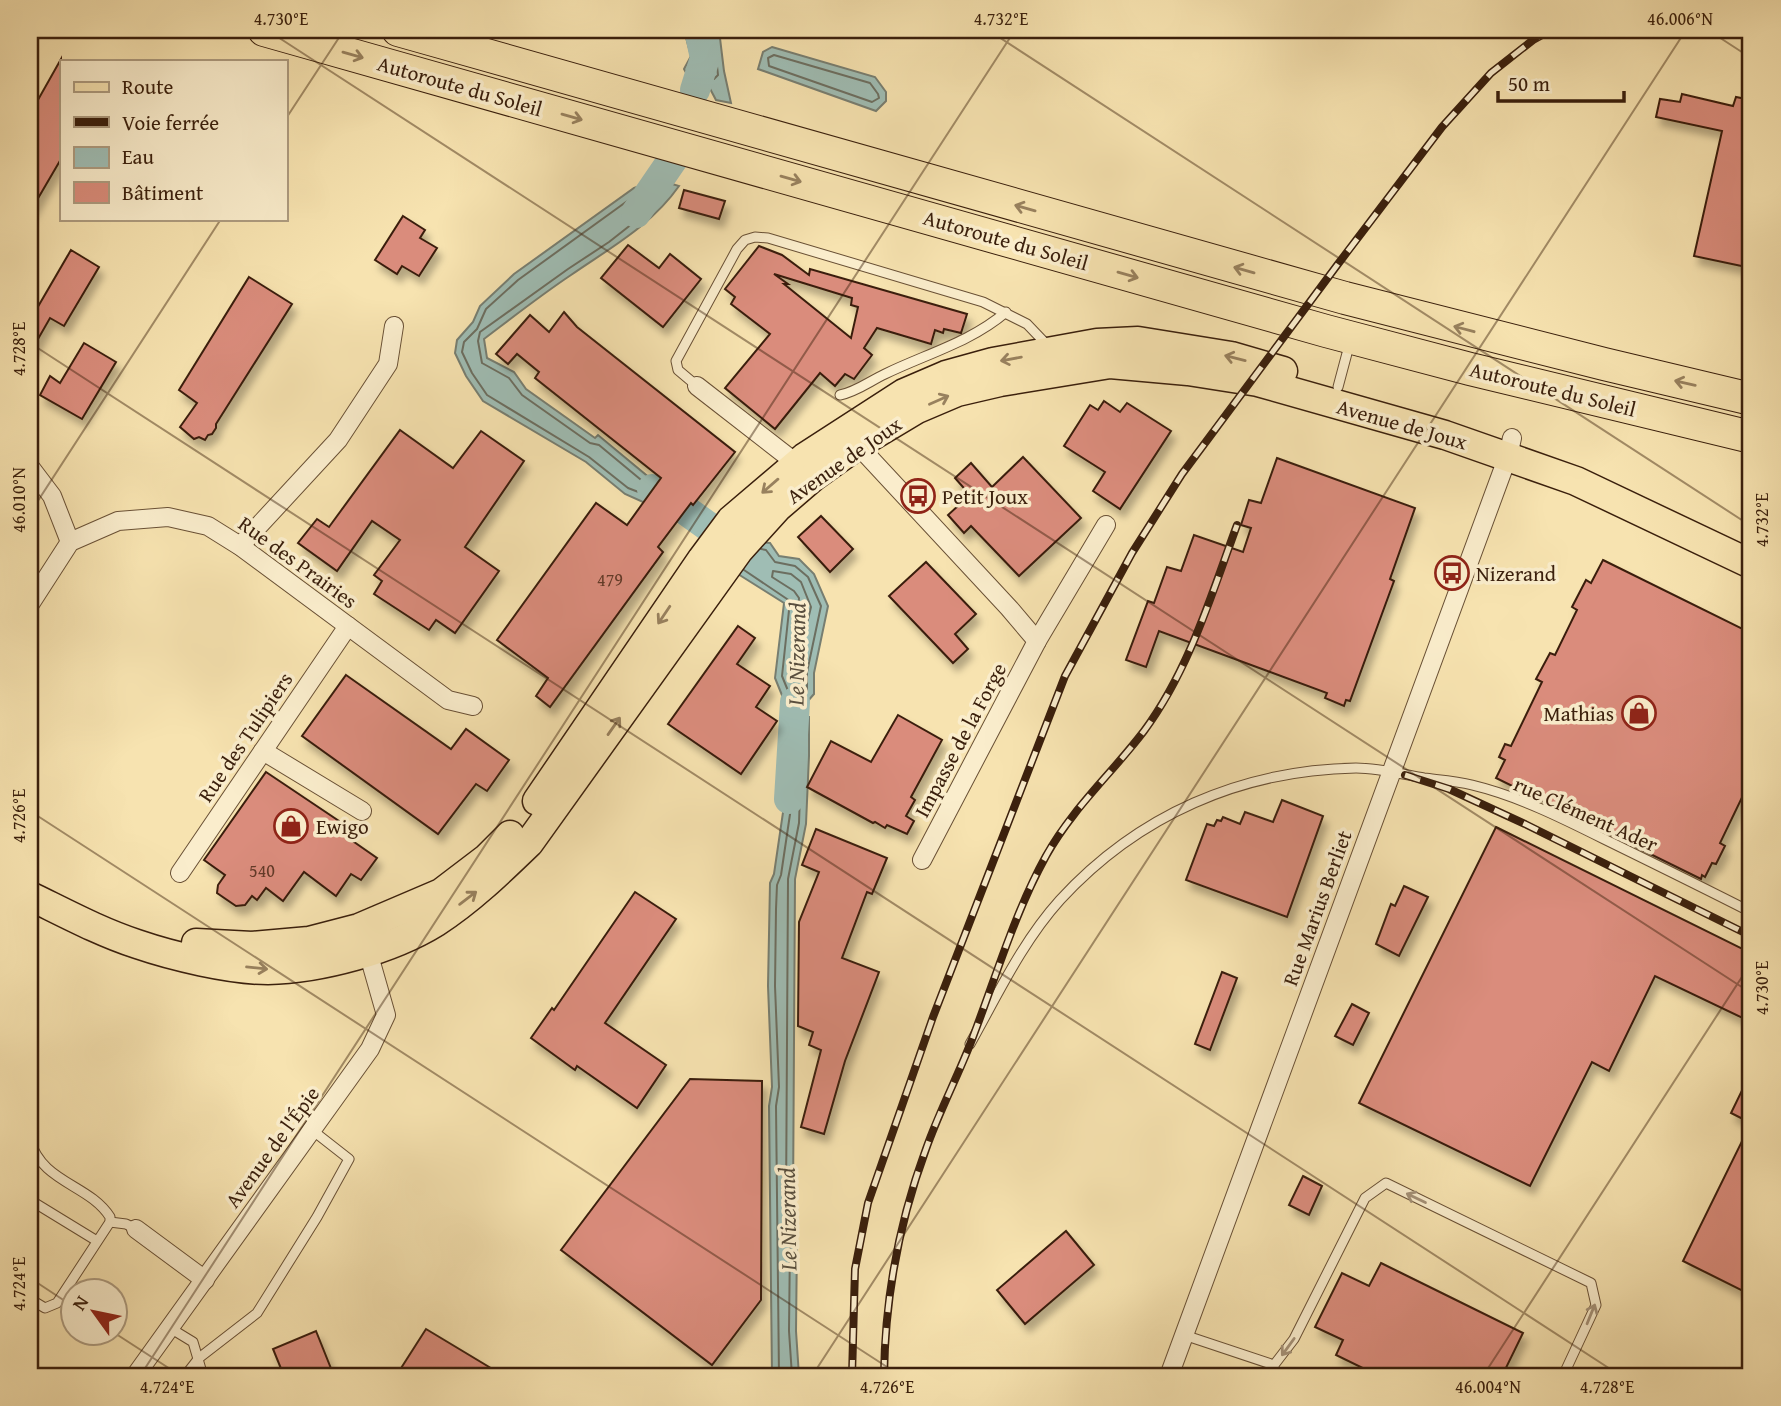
<svg xmlns="http://www.w3.org/2000/svg" width="1781" height="1406" font-family="'Gentium Book Plus',serif">
	<defs>
		<filter id="shadow"><feDropShadow dx="4.5" dy="8" stdDeviation="3.5" flood-color="#0004"/></filter>
	</defs>
	<rect width="100%" height="100%" fill="#f7e3b0"/>
	<filter id="stains"><feTurbulence type="fractalNoise" baseFrequency=".00286" numOctaves="4"/><feColorMatrix values="0 0 0 0 .2 0 0 0 0 .09 0 0 0 0 .02 0 0 0 .5 -.17"/></filter>
	<radialGradient id="worn" r=".72"><stop offset=".6" stop-color="#630" stop-opacity="0"/><stop offset="1" stop-color="#630" stop-opacity=".3"/></radialGradient>
	<!-- water -->
	<g fill="#9fbdb4" stroke="#777e71" stroke-width="2">
		<polygon points="684,30 719,30 724,71 731,103 716,100 707,83 690,80 684,69 691,56"/>
		<polygon points="772,47 875,77 886,92 886,101 876,111 758,69 763,52"/>
		<path d="M659 180 679 186C652 225 610 248 571 275 541 295 513 317 484 339L487 358 514 372 526 389 595 438 598 435 657 484 643 502 625 494 586 462 483 401 466 376 455 353 457 340 473 322 480 306 514 274 634 188Z"/>
		<polygon points="747,541 770,543 779,556 799,559 814,574 828,606 814,673 814,694 807,702 805,717 809,717 809,756 806,824 795,879 793,1204 797,1240 796,1331 799,1376 772,1376 769,1106 772,1087 768,986 770,883 774,874 793,744 788,710 775,678 784,603 730,569"/>
	</g>
	<g fill="none" stroke-linecap="round" stroke-linejoin="round">
		<!-- shore -->
		<g stroke="#6c6e60" stroke-width="2">
			<polyline points="691,30 698,55 693,70 696,74 714,79 718,75 713,30"/>
			<polygon points="774,55 870,83 878,94 879,98 872,102 769,66 768,58"/>
			<polygon points="659,187 665,189 666,192 656,205 609,242 568,269 480,332 478,341 482,363 509,378 522,395 590,443 599,445 646,484 646,488 641,493 628,488 589,457 487,395 472,373 462,352 464,342 477,329 486,309 518,280 637,194"/>
			<polyline points="744,570 790,601 782,676 793,703 798,705 807,691 807,672 821,606 808,577 795,566 775,562 766,550 761,549"/>
			<polygon points="773,571 791,574 801,582 811,607 800,652 795,649 799,598 794,591 772,577"/>
			<polyline points="779,1376 776,1106 779,1087 775,986 776,909 777,885 781,875 793,794 797,791 800,793 799,823 788,879 786,1204 790,1241 789,1331 792,1376"/>
		</g>
		<!-- river -->
		<g stroke="#9fbdb4" stroke-width="30">
			<polyline points="695,90 705,58 699,30"/>
			<polyline points="636,213 673,159"/>
			<polyline points="652,489 677,504 741,550"/>
			<polyline points="789,799 795,702"/>
		</g>
	</g>
	<!-- building -->
	<g fill="#da8c7b" stroke="#3a1f0c" stroke-width="2" fill-rule="evenodd" filter="url(#shadow)">
		<polygon points="61,59 61,159 30,212 30,114"/>
		<polygon points="1682,94 1733,106 1736,97 1751,100 1751,268 1694,256 1722,131 1656,117 1660,99 1680,102"/>
		<polygon points="684,190 725,201 719,219 679,208"/>
		<polygon points="403,216 425,230 420,238 437,248 419,276 402,266 397,274 375,260"/>
		<polygon points="628,245 659,268 670,254 701,279 663,327 601,278"/>
		<path d="M759 246 782 255 809 275 810 269 967 314 961 333 944 329 943 333 935 330 931 344 877 328 864 348 872 355 854 379 845 374 835 386 820 373 775 429 725 388 770 334 731 304 735 297 725 289ZM774 274 852 298 851 305 858 307 851 338 784 284H788Z"/>
		<polygon points="71,250 99,267 64,326 50,318 30,353 30,306 36,310"/>
		<polygon points="249,277 292,304 216,424 216,428 212,434 208,435 205,440 199,437 194,439 180,427 197,403 179,390"/>
		<polygon points="564,312 577,327 735,452 693,505 691,503 658,547 663,552 550,707 536,696 548,678 497,640 596,503 627,525 661,478 535,378 539,372 517,354 508,364 496,354 530,315 549,332"/>
		<polygon points="84,343 116,362 82,419 40,395 50,376 60,383"/>
		<polygon points="1104,401 1120,412 1127,403 1171,431 1120,509 1093,491 1105,472 1064,446 1090,405 1098,410"/>
		<polygon points="400,430 453,468 481,431 524,461 465,547 499,571 455,633 436,620 429,630 374,594 382,581 374,575 400,540 372,521 337,571 298,543 317,519 329,527"/>
		<polygon points="1023,457 1081,518 1019,576 971,526 964,533 948,515 970,495 955,478 971,463 992,487"/>
		<polygon points="1277,458 1415,508 1390,579 1394,581 1350,701 1346,700 1344,706 1325,698 1327,693 1159,631 1146,667 1126,660 1148,601 1154,603 1167,567 1181,571 1194,535 1243,552 1251,528 1241,525 1249,500 1261,503"/>
		<polygon points="821,516 853,549 830,572 798,537"/>
		<polygon points="1603,560 1751,633 1751,786 1748,785 1720,843 1725,846 1716,864 1712,863 1705,877 1702,875 1701,879 1496,778 1505,760 1499,757 1505,744 1511,746 1542,682 1536,679 1550,653 1555,655 1577,610 1572,607 1586,580 1591,583"/>
		<polygon points="926,562 976,614 955,634 968,649 953,663 889,596"/>
		<polygon points="738,626 755,638 737,664 770,686 756,707 777,721 741,774 668,724"/>
		<polygon points="346,675 451,749 466,729 509,760 487,791 476,784 438,834 302,736"/>
		<polygon points="898,715 942,740 911,797 915,800 906,816 914,821 907,834 887,825 885,828 875,822 873,823 807,787 831,741 871,762"/>
		<polygon points="266,772 339,821 334,828 377,858 361,880 351,874 336,896 304,872 283,901 266,888 257,900 252,896 245,905 236,906 217,893 218,885 225,875 204,860"/>
		<polygon points="1282,800 1323,816 1287,917 1186,880 1207,824 1214,826 1217,820 1221,821 1223,817 1240,824 1245,812 1273,822"/>
		<polygon points="1496,827 1751,953 1751,1022 1655,976 1609,1071 1592,1062 1530,1186 1359,1103"/>
		<polygon points="816,829 887,858 872,894 867,892 842,958 879,972 845,1061 824,1134 801,1127 821,1050 809,1045 813,1032 798,1026 799,922 819,872 802,865"/>
		<polygon points="1404,886 1428,897 1399,956 1376,944 1391,904 1395,906"/>
		<polygon points="635,892 676,919 605,1023 666,1065 637,1108 577,1066 575,1070 531,1038 552,1008 554,1010"/>
		<polygon points="1222,972 1237,978 1210,1050 1195,1044"/>
		<polygon points="1352,1004 1369,1013 1353,1045 1335,1036"/>
		<polygon points="1751,1072 1751,1295 1683,1261 1751,1123 1731,1113"/>
		<polygon points="690,1079 762,1081 761,1300 712,1365 561,1250"/>
		<polygon points="1303,1176 1322,1186 1309,1215 1289,1205"/>
		<polygon points="1066,1231 1094,1265 1025,1324 997,1290"/>
		<polygon points="1381,1263 1523,1333 1502,1376 1379,1376 1336,1355 1343,1340 1315,1327 1342,1273 1369,1286"/>
		<polygon points="426,1329 504,1376 396,1376"/>
		<polygon points="316,1331 334,1376 284,1376 273,1349"/>
	</g>
	<g fill="none" stroke-linecap="round" stroke-linejoin="round">
		<!-- service casing -->
		<g stroke="#695035" stroke-width="11">
			<g id="service">
				<polyline points="697,386 678,370 676,361 737,249 745,240 755,237 768,238 983,302 1027,324 1049,347"/>
				<polyline points="1338,387 1350,342"/>
				<path d="M840 395C856 392 870 381 885 374 926 354 971 342 1006 312"/>
				<path d="M970 1044C997 996 1022 942 1060 900 1138 815 1241 770 1356 768 1378 768 1402 774 1424 778 1440 780 1456 781 1472 785 1518 796 1562 818 1604 839 1653 863 1702 887 1751 912"/>
				<path d="M30 1140C42 1183 89 1184 110 1217V1222L57 1303 45 1308 30 1299"/>
				<polyline points="30,1200 97,1241"/>
				<polyline points="110,1222 126,1224 136,1229"/>
				<polyline points="170,1328 193,1342 203,1376"/>
				<polyline points="1184,1335 1274,1365"/>
				<polyline points="185,1376 199,1358 257,1313 317,1217 349,1159 312,1130"/>
				<polyline points="1274,1376 1274,1365 1294,1339 1365,1198 1386,1183 1591,1283 1596,1305 1563,1376"/>
			</g>
		</g>
		<!-- minor casing -->
		<g stroke="#695035" stroke-width="20">
			<g id="minor">
				<polyline points="697,386 805,470"/>
				<polyline points="853,440 1009,608 1037,641"/>
				<polyline points="30,467 52,496 70,542"/>
				<polyline points="240,546 338,440 388,364 394,326"/>
				<polyline points="30,604 70,542 118,521 168,517 208,526 240,546 448,700 473,706"/>
				<polyline points="263,751 362,811"/>
				<polyline points="922,860 1037,641 1106,525"/>
				<polyline points="180,873 348,626"/>
				<polyline points="136,1229 205,1280"/>
				<polyline points="135,1376 370,1049 386,1015 366,945"/>
				<polyline points="1169,1376 1508,456 1512,438"/>
			</g>
		</g>
		<!-- primary casing -->
		<g stroke="#3a1f0c" stroke-width="31">
			<g id="primary">
				<polyline points="537,801 702,559 731,520 805,457 904,393 946,375 993,362 1097,343 1138,341 1231,356 1283,371"/>
				<path d="M30 896C65 913 100 932 137 944 172 956 230 970 268 970 320 969 391 950 436 922 470 900 500 871 529 843L739 550 777 508 813 477 862 442 917 409 957 392 1000 382 1110 364 1188 371 1258 382 1445 435 1576 481 1751 564"/>
				<polyline points="196,943 252,946 309,941 359,928 441,893 487,858 510,835"/>
			</g>
		</g>
		<!-- motorway casing -->
		<g stroke="#3a1f0c" stroke-width="34">
			<g id="motorway">
				<polyline points="264,30 1326,331 1470,369 1751,437"/>
				<polyline points="398,30 1345,298 1604,364 1751,399"/>
			</g>
		</g>
		<!-- service -->
		<use href="#service" stroke="#faedcc" stroke-width="9"/>
		<!-- minor -->
		<use href="#minor" stroke="#faedcc" stroke-width="18"/>
		<!-- primary -->
		<use href="#primary" stroke="#f7e3b0" stroke-width="28"/>
		<!-- motorway -->
		<use href="#motorway" stroke="#f7e3b0" stroke-width="32"/>
		<!-- rail casing -->
		<g stroke="#3a1f0c" stroke-width="8">
			<g id="rail">
				<polyline points="1405,775 1449,789 1525,824 1751,936"/>
				<polyline points="852,1376 855,1269 868,1203 933,1017 1065,676 1132,553 1182,474 1338,264 1442,127 1491,73 1533,40 1551,30"/>
				<path d="M884 1376C885 1298 899 1222 926 1149 939 1112 957 1078 971 1042 995 980 1014 914 1046 856 1072 809 1112 773 1144 731 1189 670 1211 596 1237 525"/>
			</g>
		</g>
		<!-- rail -->
		<use href="#rail" stroke="#faedcc" stroke-width="5" stroke-dasharray="16" stroke-linecap="butt"/>
	</g>
	<!-- one-way arrows -->
	<defs><path id="oneway-shaft" d="M-6 0H5M1.5-3L5.5 0L1.5 3" fill="none" stroke-width="1.6" stroke-linecap="round" stroke-linejoin="round" transform="scale(1.75)"/></defs>
	<g stroke="#98815e">
		<use href="#oneway-shaft" transform="translate(353 55) rotate(16)"/>
		<use href="#oneway-shaft" transform="translate(572 117) rotate(16)"/>
		<use href="#oneway-shaft" transform="translate(791 179) rotate(16)"/>
		<use href="#oneway-shaft" transform="translate(1025 208) rotate(-164)"/>
		<use href="#oneway-shaft" transform="translate(1244 270) rotate(-164)"/>
		<use href="#oneway-shaft" transform="translate(1128 275) rotate(16)"/>
		<use href="#oneway-shaft" transform="translate(1464 329) rotate(-165)"/>
		<use href="#oneway-shaft" transform="translate(1235 358) rotate(-166)"/>
		<use href="#oneway-shaft" transform="translate(1011 359) rotate(170)"/>
		<use href="#oneway-shaft" transform="translate(1685 383) rotate(-167)"/>
		<use href="#oneway-shaft" transform="translate(939 400) rotate(-24)"/>
		<use href="#oneway-shaft" transform="translate(770 486) rotate(139)"/>
		<use href="#oneway-shaft" transform="translate(664 615) rotate(124)"/>
		<use href="#oneway-shaft" transform="translate(614 726) rotate(-55)"/>
		<use href="#oneway-shaft" transform="translate(468 898) rotate(-37)"/>
		<use href="#oneway-shaft" transform="translate(257 968) rotate(6)"/>
	</g>
	<g stroke="#a49076">
		<use href="#oneway-shaft" transform="translate(1416 1198) rotate(-154)"/>
		<use href="#oneway-shaft" transform="translate(1591 1314) rotate(-68)"/>
		<use href="#oneway-shaft" transform="translate(1288 1347) rotate(126)"/>
	</g>
	<!-- ticks -->
	<path fill="none" stroke="#3a1f0c" stroke-width="2" stroke-opacity="0.45" d="M267 30 1751 993M988 30 1751 526M1708 30 1751 58M285 120 344 30M30 343 1621 1376M30 513 221 219M30 811 901 1376M30 1278 74 1307M113 1332 181 1376M140 1376 1015 30M812 1376 1686 30M1483 1376 1751 963"/>
	<!-- icons -->
	<defs>
		<g id="bus-ring" transform="scale(1.75)"><circle r="9.5" fill="#faedcc" stroke="#8f2418" stroke-width="1.5"/><path d="M-5-6H5V4H4V6H2V4H-2V6H-4V4H-5ZM-3.5-4V0h7V-4ZM-3.5 1.2v1.5H-2V1.2ZM2 1.2v1.5H3.5V1.2Z" fill="#8f2418"/></g>
		<g id="shop-ring" transform="scale(1.75)"><circle r="9.5" fill="#faedcc" stroke="#8f2418" stroke-width="1.5"/><path d="M-5-2.5h2.3a2.7 3.5 0 0 1 5.4 0H5L5.5 6h-11ZM-1.5-2.5h3a1.5 2.3 0 0 0-3 0Z" fill="#8f2418"/></g>
	</defs>
	<g fill-rule="evenodd">
		<use href="#bus-ring" x="918" y="496"/>
		<use href="#bus-ring" x="1452" y="573"/>
		<use href="#shop-ring" x="1639" y="713"/>
		<use href="#shop-ring" x="291" y="826"/>
	</g>
	<g text-anchor="middle" dominant-baseline="central" stroke-width="7" stroke-linejoin="round" paint-order="stroke">
		<!-- number labels -->
		<g font-size="18" fill="#623a28">
			<text x="610" y="579">479</text>
			<text x="262" y="870">540</text>
		</g>
		<!-- street labels -->
		<g font-size="21" fill="#3a1f0c" stroke="#faedcc">
			<text transform="translate(460 86) rotate(16)">Autoroute du Soleil</text>
			<text transform="translate(1006 240) rotate(16)">Autoroute du Soleil</text>
			<text transform="translate(1553 389) rotate(14)">Autoroute du Soleil</text>
			<text transform="translate(1402 424) rotate(16)">Avenue de Joux</text>
			<text transform="translate(844 460) rotate(-35)">Avenue de Joux</text>
			<text transform="translate(298 562) rotate(36)">Rue des Prairies</text>
			<text transform="translate(245 737) rotate(-56)">Rue des Tulipiers</text>
			<text transform="translate(960 740) rotate(-62)">Impasse de la Forge</text>
			<text transform="translate(1586 814) rotate(24)">rue Clément Ader</text>
			<text transform="translate(1317 908) rotate(-70)">Rue Marius Berliet</text>
			<text transform="translate(272 1147) rotate(-54)">Avenue de l'Épie</text>
		</g>
		<!-- poi labels -->
		<g font-size="21" fill="#3a1f0c" stroke="#faedcc" text-anchor="start">
			<text x="942" y="496">Petit Joux</text>
			<text x="1476" y="573">Nizerand</text>
			<text x="1614" y="713" text-anchor="end">Mathias</text>
			<text x="316" y="826">Ewigo</text>
		</g>
		<!-- water labels -->
		<g font-size="23" font-style="italic" fill="#584e3e" stroke="#faedcc">
			<text transform="translate(796 654) rotate(-89)">Le Nizerand</text>
			<text transform="translate(787 1219) rotate(-91)">Le Nizerand</text>
		</g>
	</g>
	<!-- margin -->
	<rect width="1781" height="1406" fill="none" stroke="#f7e3b0" stroke-width="77"/>
	<!-- legend -->
	<rect x="60" y="60" width="228" height="161" fill="#faedcc" stroke="#ad9b7f" stroke-width="2"/>
	<rect x="74" y="82" width="35" height="10" fill="#f7e3b0" stroke="#ad9b7f" stroke-width="2"/>
	<text x="122" y="94" font-size="21" fill="#3a1f0c">Route</text>
	<rect x="74" y="117" width="35" height="10" fill="#3a1f0c" stroke="#ad9b7f" stroke-width="2"/>
	<text x="122" y="130" font-size="21" fill="#3a1f0c">Voie ferrée</text>
	<rect x="74" y="147" width="35" height="21" fill="#9fbdb4" stroke="#ad9b7f" stroke-width="2"/>
	<text x="122" y="164" font-size="21" fill="#3a1f0c">Eau</text>
	<rect x="74" y="182" width="35" height="21" fill="#da8c7b" stroke="#ad9b7f" stroke-width="2"/>
	<text x="122" y="200" font-size="21" fill="#3a1f0c">Bâtiment</text>
	<!-- north arrow -->
	<g transform="translate(94 1312) rotate(303)"><circle r="33" fill="#faedcc" stroke="#ad9b7f" stroke-width="2"/>
	<path d="M0-5L12 26L0 18L-12 26Z" fill="#8f2418"/>
	<text y="-10" font-size="19" font-weight="bold" text-anchor="middle" fill="#3a1f0c">N</text>
	</g>
	<!-- scale -->
	<path d="M1498 91v10h126v-10" fill="none" stroke="#3a1f0c" stroke-width="3.5"/>
	<text x="1508" y="91" font-size="21" fill="#3a1f0c" stroke="#faedcc" stroke-width="5" paint-order="stroke">50 m</text>
	<rect x="38" y="38" width="1704" height="1330" fill="none" stroke="#3a1f0c" stroke-width="2.5"/>
	<g font-size="18" text-anchor="middle" fill="#3a1f0c">
		<text x="281" y="25">4.730°E</text>
		<text x="1001" y="25">4.732°E</text>
		<text x="1680" y="25">46.006°N</text>
		<text transform="translate(19 349) rotate(-90)" y="6">4.728°E</text>
		<text transform="translate(19 500) rotate(-90)" y="6">46.010°N</text>
		<text transform="translate(1762 520) rotate(-90)" y="6">4.732°E</text>
		<text transform="translate(19 816) rotate(-90)" y="6">4.726°E</text>
		<text transform="translate(1762 988) rotate(-90)" y="6">4.730°E</text>
		<text transform="translate(19 1284) rotate(-90)" y="6">4.724°E</text>
		<text x="167" y="1393">4.724°E</text>
		<text x="887" y="1393">4.726°E</text>
		<text x="1488" y="1393">46.004°N</text>
		<text x="1607" y="1393">4.728°E</text>
	</g>
	<rect width="100%" height="100%" filter="url(#stains)"/>
	<rect width="100%" height="100%" fill="url(#worn)"/>
</svg>
